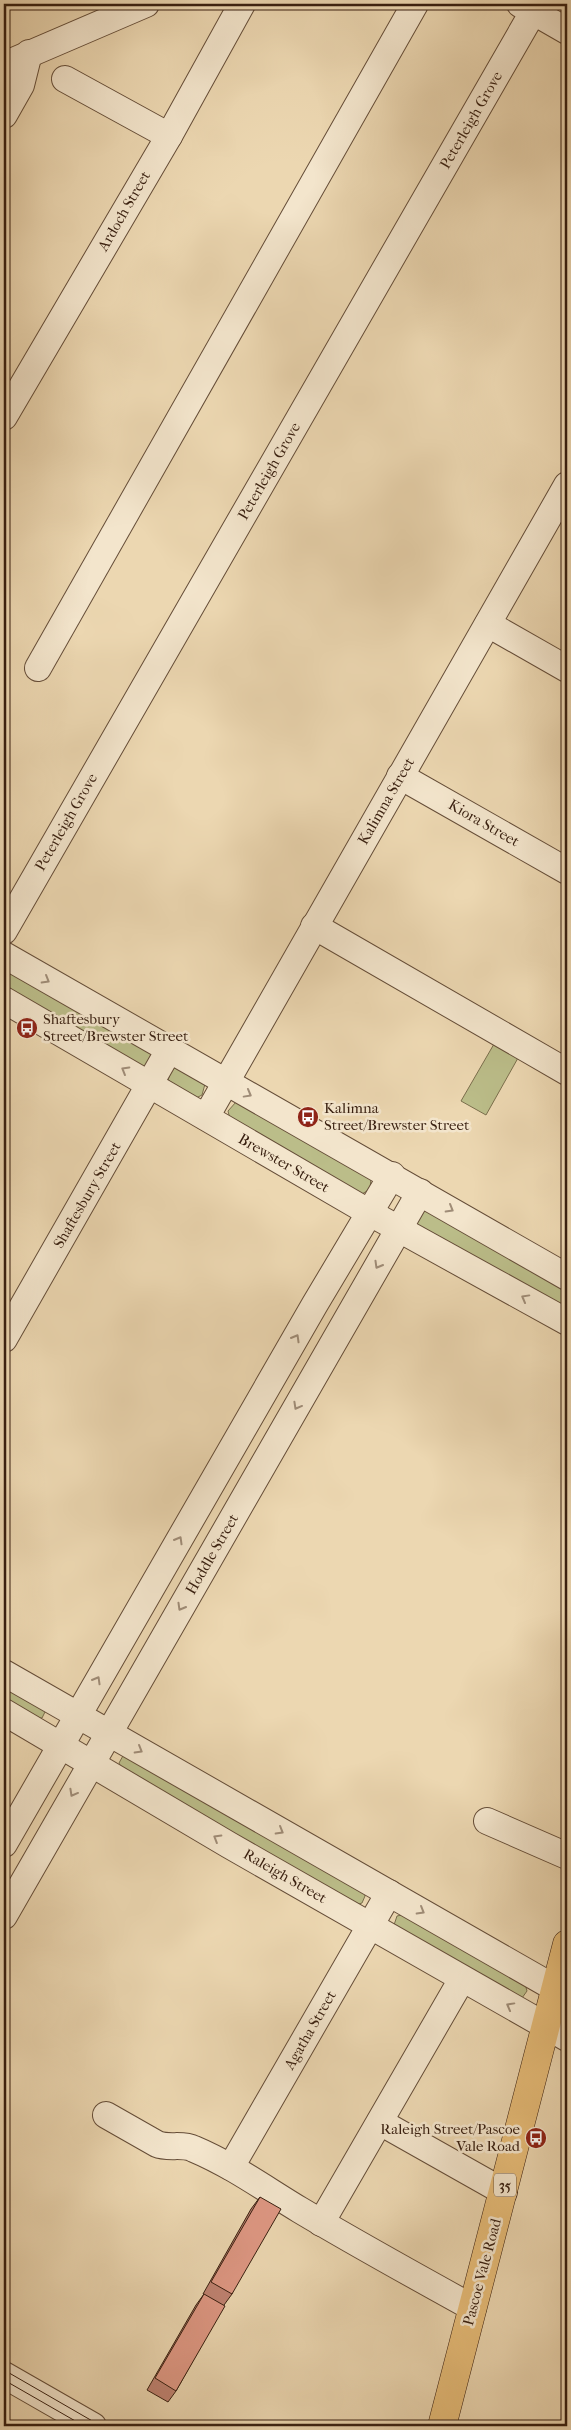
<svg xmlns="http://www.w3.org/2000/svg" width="571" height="2430" font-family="'IM FELL French Canon',serif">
	<rect width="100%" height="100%" fill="#ecd7b1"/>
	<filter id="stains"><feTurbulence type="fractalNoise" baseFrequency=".004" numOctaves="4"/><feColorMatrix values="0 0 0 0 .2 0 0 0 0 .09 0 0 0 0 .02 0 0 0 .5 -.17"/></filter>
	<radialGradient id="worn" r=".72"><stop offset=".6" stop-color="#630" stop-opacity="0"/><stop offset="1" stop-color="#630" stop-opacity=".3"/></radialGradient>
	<!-- green -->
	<g fill="#bbbd89" stroke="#7a6e4c">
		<polygon points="4,965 153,1052 145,1070 4,990"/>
		<polygon points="494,1044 518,1058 486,1115 461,1101"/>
		<polygon points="176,1067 205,1084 202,1095 196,1098 168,1080 172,1069"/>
		<polygon points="236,1102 371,1178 370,1189 362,1194 230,1119 228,1111"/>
		<polygon points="426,1209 567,1287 567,1313 419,1227 416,1223 418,1214"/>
		<polygon points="4,1679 42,1701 45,1712 42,1718 30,1718 4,1703"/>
		<polygon points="124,1754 362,1885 365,1896 362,1903 353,1906 123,1771 119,1763"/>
		<polygon points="406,1914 524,1980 527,1991 522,1998 394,1925 397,1916"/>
	</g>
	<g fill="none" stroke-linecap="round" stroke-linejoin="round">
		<!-- minor casing -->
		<g stroke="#654d38" stroke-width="28">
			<g id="minor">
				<polyline points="520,4 567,31"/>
				<polyline points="4,65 146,4"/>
				<polyline points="65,79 169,136"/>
				<polyline points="4,115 21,85 29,53"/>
				<polyline points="4,417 169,136 242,4"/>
				<polyline points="488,624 567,669"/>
				<polyline points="38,668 415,4"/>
				<polyline points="400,776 567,871"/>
				<polyline points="314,926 567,1072"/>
				<polyline points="4,931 533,12"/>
				<polyline points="4,955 567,1277"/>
				<polyline points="4,1000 370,1213 567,1322"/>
				<polyline points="206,1117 567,485"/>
				<polyline points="4,1339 169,1050"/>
				<polyline points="4,1673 567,1995"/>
				<polyline points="4,1712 229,1845 567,2038"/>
				<polyline points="487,1821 567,1856"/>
				<polyline points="4,1844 315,1304 392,1175"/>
				<polyline points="4,1916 420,1192"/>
				<path d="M106 2115 157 2144C169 2149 182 2143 194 2149 232 2165 265 2189 300 2210 357 2244 415 2276 473 2308"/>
				<polyline points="380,2122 504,2192"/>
				<polyline points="231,2167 389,1893"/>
				<polyline points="321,2223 462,1979"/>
				<polyline points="4,2375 93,2426"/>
			</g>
		</g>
		<!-- major casing -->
		<g stroke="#381f10" stroke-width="29">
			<polyline id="major" points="442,2426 567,1944"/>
		</g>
		<!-- minor -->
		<use href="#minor" stroke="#f3e5cc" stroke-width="26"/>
		<!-- major -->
		<use href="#major" stroke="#e6bc78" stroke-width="28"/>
		<!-- tram -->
		<g stroke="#381f10" stroke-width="1">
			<polyline points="4,2370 101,2426"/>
			<polyline points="4,2380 84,2426"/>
		</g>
	</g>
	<!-- wall -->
	<polygon fill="#bf8271" stroke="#381f10" points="260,2197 232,2294 224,2305 176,2391 168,2402 147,2390 196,2305 204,2294 203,2294 251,2209"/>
	<!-- building -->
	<g fill="#de9783" stroke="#381f10">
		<polygon points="260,2197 281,2209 232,2294 211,2282"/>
		<polygon points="204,2294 225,2306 176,2391 155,2378"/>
	</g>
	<!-- one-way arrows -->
	<defs><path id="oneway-chevron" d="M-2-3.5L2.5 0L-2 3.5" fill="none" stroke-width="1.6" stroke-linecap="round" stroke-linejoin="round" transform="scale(1.25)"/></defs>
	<g stroke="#9f8c77">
		<use href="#oneway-chevron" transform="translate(46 980) rotate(30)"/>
		<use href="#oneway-chevron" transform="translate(125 1070) rotate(-150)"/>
		<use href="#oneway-chevron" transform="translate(248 1094) rotate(29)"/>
		<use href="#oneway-chevron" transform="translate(450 1209) rotate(30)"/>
		<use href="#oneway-chevron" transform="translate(378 1265) rotate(120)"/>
		<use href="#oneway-chevron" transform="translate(525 1298) rotate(-151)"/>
		<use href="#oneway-chevron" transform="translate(296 1338) rotate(-60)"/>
		<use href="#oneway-chevron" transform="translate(297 1406) rotate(119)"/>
		<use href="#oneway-chevron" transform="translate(179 1540) rotate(-60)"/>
		<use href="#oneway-chevron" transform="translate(181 1607) rotate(120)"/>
		<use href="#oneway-chevron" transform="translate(97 1680) rotate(-60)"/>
		<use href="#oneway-chevron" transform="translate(139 1750) rotate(30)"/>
		<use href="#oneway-chevron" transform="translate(73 1793) rotate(119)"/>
		<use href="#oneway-chevron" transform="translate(280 1831) rotate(30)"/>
		<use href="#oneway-chevron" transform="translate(217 1838) rotate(-149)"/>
		<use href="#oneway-chevron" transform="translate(421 1911) rotate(30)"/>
		<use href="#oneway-chevron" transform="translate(510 2006) rotate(-151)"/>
	</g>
	<!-- icons -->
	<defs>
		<g id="bus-disc" transform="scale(1.125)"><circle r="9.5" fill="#8f2418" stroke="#f3e5cc"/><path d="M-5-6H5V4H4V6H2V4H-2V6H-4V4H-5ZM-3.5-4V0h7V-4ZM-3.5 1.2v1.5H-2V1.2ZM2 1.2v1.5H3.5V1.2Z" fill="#fff"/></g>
	</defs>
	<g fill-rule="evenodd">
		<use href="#bus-disc" x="27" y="1028"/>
		<use href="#bus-disc" x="308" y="1117"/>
		<use href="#bus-disc" x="536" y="2138"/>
	</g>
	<g text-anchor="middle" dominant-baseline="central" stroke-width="5" stroke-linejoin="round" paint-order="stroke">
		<!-- shield labels -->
		<rect fill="#f3e5cc" stroke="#705a48" stroke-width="1" x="494" y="2173.5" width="22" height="23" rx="4"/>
		<g font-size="14" font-weight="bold" fill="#381f10">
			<text x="505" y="2185">35</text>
		</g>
		<!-- street labels -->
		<g font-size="15" fill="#381f10" stroke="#f3e5cc">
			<text transform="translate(471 120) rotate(-60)">Peterleigh Grove</text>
			<text transform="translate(124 211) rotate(-60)">Ardoch Street</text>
			<text transform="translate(269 471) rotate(-60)">Peterleigh Grove</text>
			<text transform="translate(386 801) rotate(-60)">Kalimna Street</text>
			<text transform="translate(66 822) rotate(-60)">Peterleigh Grove</text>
			<text transform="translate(484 823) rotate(30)">Kiora Street</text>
			<text transform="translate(284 1163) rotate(30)">Brewster Street</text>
			<text transform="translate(87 1195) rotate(-60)">Shaftesbury Street</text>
			<text transform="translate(212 1554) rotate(-60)">Hoddle Street</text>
			<text transform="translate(285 1876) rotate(30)">Raleigh Street</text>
			<text transform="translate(310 2030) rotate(-60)">Agatha Street</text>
			<text transform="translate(482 2272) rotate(-75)">Pascoe Vale Road</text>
		</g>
		<!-- poi labels -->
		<g font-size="15" fill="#381f10" stroke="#f3e5cc" text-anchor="start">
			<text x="43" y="1019">Shaftesbury<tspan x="43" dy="17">Street/Brewster Street</tspan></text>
			<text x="324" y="1108">Kalimna<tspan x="324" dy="17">Street/Brewster Street</tspan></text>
			<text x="520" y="2129" text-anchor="end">Raleigh Street/Pascoe<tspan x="520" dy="17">Vale Road</tspan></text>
		</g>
	</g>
	<!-- margin -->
	<rect width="571" height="2430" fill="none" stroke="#ecd7b1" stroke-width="20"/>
	<rect x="5" y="5" width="561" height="2420" fill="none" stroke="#381f10" stroke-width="2.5"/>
	<rect x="10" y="10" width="551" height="2410" fill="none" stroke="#381f10"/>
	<rect width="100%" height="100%" filter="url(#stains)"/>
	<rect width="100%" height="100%" fill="url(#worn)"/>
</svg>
